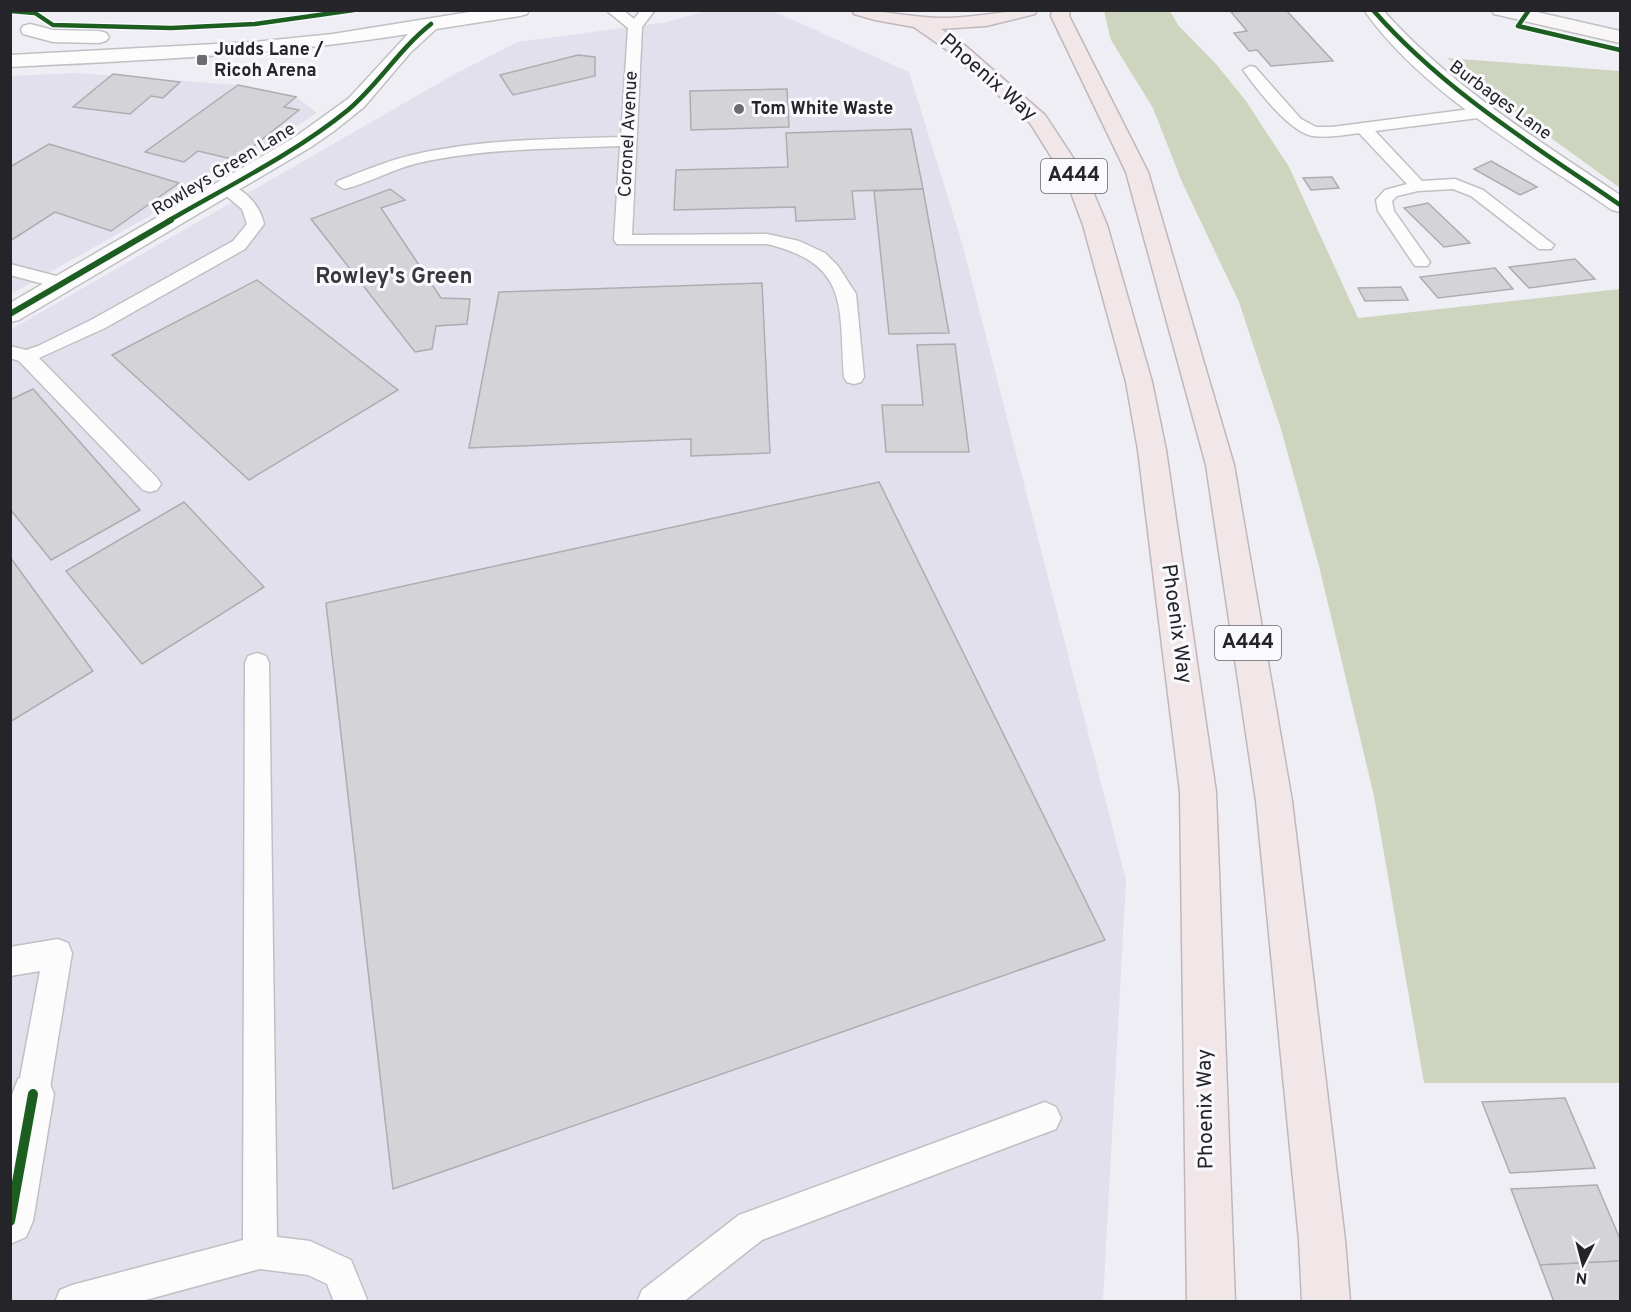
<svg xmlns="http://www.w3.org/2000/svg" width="1631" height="1312" font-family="Overpass,sans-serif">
	<rect width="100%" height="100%" fill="#efeef4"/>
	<!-- built -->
	<g fill="#e1e0ec">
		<polygon points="705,11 775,12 909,72 962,243 1126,880 1103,1301 11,1301 10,330 453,75 518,42 667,22"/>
		<polygon points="76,73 238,85 296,97 317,113 176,201 11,294 10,76"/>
	</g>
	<!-- green -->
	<g fill="#cdd5bf">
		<polygon points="1104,11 1170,11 1178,25 1216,64 1246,101 1289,167 1358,318 1620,289 1620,1083 1424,1083 1374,796 1319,566 1281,429 1239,302 1182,182 1153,108 1111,40"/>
		<polygon points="1447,58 1620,71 1620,188 1500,101"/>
	</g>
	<!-- building -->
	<g fill="#d4d4d8" stroke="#adadb1" stroke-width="1.5">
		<polygon points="1255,10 1286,10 1333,61 1271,66 1257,50 1249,51 1234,33 1247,31 1231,12"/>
		<polygon points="578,55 595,57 595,76 513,95 500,75"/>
		<polygon points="113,74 180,82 163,98 151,96 130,114 73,107"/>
		<polygon points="238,85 296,97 284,107 299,110 236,160 198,151 184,162 145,152"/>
		<polygon points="787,89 789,127 691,130 690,91"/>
		<polygon points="911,129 923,189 852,191 855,219 796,221 795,207 674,210 676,170 788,167 786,133"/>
		<polygon points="49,144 179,183 111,231 55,212 10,241 10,167"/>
		<polygon points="1491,161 1537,187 1520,195 1474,169"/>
		<polygon points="1332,177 1339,188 1311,190 1303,178"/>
		<polygon points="390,189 405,200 381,208 441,298 470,299 467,324 436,326 432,349 415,352 311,219"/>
		<polygon points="923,189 949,333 889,334 874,191"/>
		<polygon points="1428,203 1470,243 1444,247 1404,208"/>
		<polygon points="1575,259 1595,279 1529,288 1509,267"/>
		<polygon points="1495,268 1513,289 1438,298 1420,277"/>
		<polygon points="257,280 398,390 249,480 112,355"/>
		<polygon points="762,283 770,453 691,456 691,439 469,448 499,292"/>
		<polygon points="1401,287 1408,300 1365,301 1358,288"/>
		<polygon points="955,344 969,452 886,452 882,405 923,405 917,345"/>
		<polygon points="33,389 140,510 51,560 10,509 10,400"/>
		<polygon points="879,482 1105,940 393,1189 326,603"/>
		<polygon points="184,502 264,587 142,664 66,571"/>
		<polygon points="10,557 93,671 10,722"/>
		<polygon points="1565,1098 1595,1168 1510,1173 1482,1102"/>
		<polygon points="1597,1185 1620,1239 1620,1261 1540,1265 1511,1189"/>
		<polygon points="1620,1261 1620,1302 1554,1302 1540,1265"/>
	</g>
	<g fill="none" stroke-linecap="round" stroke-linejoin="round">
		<!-- lane casing -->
		<g stroke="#c0c0c4" stroke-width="3">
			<g id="lane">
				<path d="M606 10H623L634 19 641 10H655L642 27 632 235 767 234 799 241 825 253 838 266 856 294 864 377 861 382 854 384 847 382 844 377C839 306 850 264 767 244H617L614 240 620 146C553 149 484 148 418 163 393 169 369 183 344 189L336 184 338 181C365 170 392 159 421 153 486 139 554 139 621 137L628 28Z"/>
				<path d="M1250 66 1255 67 1301 119 1316 127H1332L1486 107 1491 109 1494 112 1486 117 1375 131 1422 181 1455 179 1483 190 1554 245 1551 249H1539L1471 196 1453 189 1418 191 1397 196 1392 201 1394 211 1430 262 1427 266H1415L1378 211 1376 200 1385 190 1407 184 1359 133C1344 135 1328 138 1313 136 1289 132 1257 89 1243 70Z"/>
				<path d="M225 183C244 188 260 205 264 224L245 249 105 328 39 358 157 478 161 484 157 490 150 492 143 490 19 361 10 358V346L26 350 38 346 91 320 233 241 247 224 242 209 217 188Z"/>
				<polygon points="10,264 68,279 71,283 68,287 62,289 10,275"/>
				<polygon points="257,653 266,656 269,663 277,1237 310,1241 351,1260 368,1302 334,1302 327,1284 308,1275 260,1269 138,1302 55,1302 60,1290 72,1285 243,1240 245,663 248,656"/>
				<polygon points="58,939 68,943 72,953 49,1094 44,1105 33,1110 22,1105 17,1094 40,971 10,976 10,947"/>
				<polygon points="1045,1102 1056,1107 1061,1118 1056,1129 762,1240 683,1302 637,1302 642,1290 739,1215"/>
			</g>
		</g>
		<!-- street casing -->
		<g stroke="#c0c0c4" stroke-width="3">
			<g id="street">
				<path d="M482 10H529L527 14 520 16 436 29 410 53 364 107 334 131 311 147 19 320 10 322V303L295 137 349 98 408 34C276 55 144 60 10 67V55L253 42 333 34Z"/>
				<path d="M1364 10H1383C1451 87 1537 139 1620 195V212L1612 210C1531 154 1421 92 1364 10Z"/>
				<polygon points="30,24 53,30 99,31 106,33 109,37 106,41 99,43 53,42 23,34 21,30 23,26"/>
				<polygon points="33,1073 48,1079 54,1094 33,1221 26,1237 10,1244 10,1100 18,1079"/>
			</g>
		</g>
		<!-- secondary casing -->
		<g stroke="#c0c0c4" stroke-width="3">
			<polygon id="secondary" points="1492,10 1528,10 1620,31 1620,43 1494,14"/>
		</g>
		<!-- highway casing -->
		<g stroke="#c1b7ba" stroke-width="3">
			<g id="highway">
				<path d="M852 10C883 10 913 18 944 18 976 18 1006 10 1037 10L1035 14 986 26 941 29 961 42 1045 115 1089 182 1107 225 1152 382 1166 450 1216 792 1235 1302H1187L1180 792 1138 450 1126 382 1083 225 1067 182 1030 123 947 50 914 27 875 20 854 14Z"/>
				<polygon points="1052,10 1070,10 1069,16 1148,172 1234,465 1292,801 1345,1240 1350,1302 1302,1302 1299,1240 1256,801 1206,465 1126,172 1051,16"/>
			</g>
		</g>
		<!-- lane -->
		<use href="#lane" fill="#fdfcfd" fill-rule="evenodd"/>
		<!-- street -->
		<use href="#street" fill="#fdfcfd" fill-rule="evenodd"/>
		<!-- secondary -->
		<use href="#secondary" fill="#f9f6f7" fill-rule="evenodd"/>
		<!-- highway -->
		<use href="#highway" fill="#f1e6e8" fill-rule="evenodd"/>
		<!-- cycleway-far2 casing -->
		<g stroke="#fafafe" stroke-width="7">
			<g id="cycleway-far2">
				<path d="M1373 10C1443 90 1533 145 1620 205"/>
				<polyline points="1529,10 1518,26 1620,50"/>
				<polyline points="10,11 35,13 53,25 171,28 255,24 354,10"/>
				<path d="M168 221C228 186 294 154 348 110 379 84 399 49 431 24"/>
			</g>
		</g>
		<!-- cycleway-far1 casing -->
		<g stroke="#fafafe" stroke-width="9">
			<polyline id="cycleway-far1" points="10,314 171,220"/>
		</g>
		<!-- cycleway casing -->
		<g stroke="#fafafe" stroke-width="14">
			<polyline id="cycleway" points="10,1221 33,1094"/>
		</g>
		<!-- cycleway-far2 -->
		<use href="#cycleway-far2" stroke="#1b5e20" stroke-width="4.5"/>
		<!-- cycleway-far1 -->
		<use href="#cycleway-far1" stroke="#1b5e20" stroke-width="6"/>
		<!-- cycleway -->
		<use href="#cycleway" stroke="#1b5e20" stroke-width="10"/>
	</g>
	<!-- markers -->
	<g fill="#6c6b70" stroke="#fafafe" stroke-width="2">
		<rect x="196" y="54" width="12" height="12" rx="3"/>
		<circle cx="739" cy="109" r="6"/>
	</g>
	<g text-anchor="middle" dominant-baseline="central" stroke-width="6" stroke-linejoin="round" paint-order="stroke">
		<!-- far-poi labels -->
		<g font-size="18" font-weight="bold" fill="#252529" stroke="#fafafe" text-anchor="start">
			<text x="214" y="50">Judds Lane /<tspan x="214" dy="21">Ricoh Arena</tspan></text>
			<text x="751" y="109">Tom White Waste</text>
		</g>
		<!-- far-street labels -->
		<g font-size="18" fill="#252529" stroke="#fafafe">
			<text transform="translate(1500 101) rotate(36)">Burbages Lane</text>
			<text transform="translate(629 134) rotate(-87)">Coronel Avenue</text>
			<text transform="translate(224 170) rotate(-31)">Rowleys Green Lane</text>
		</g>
		<!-- shield labels -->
		<g fill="#fafafe" stroke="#656569" stroke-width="1.5">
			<rect x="1041" y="159" width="66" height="34" rx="4.5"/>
			<rect x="1215" y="626" width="66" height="34" rx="4.5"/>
		</g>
		<g font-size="20" font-weight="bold" fill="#252529">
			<text x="1074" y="176">A444</text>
			<text x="1248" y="643">A444</text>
		</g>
		<!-- street labels -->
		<g font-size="21" fill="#252529" stroke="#fafafe">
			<text transform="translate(988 78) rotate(41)">Phoenix Way</text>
			<text transform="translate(1176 624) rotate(82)">Phoenix Way</text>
			<text transform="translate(1206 1109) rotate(-91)">Phoenix Way</text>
		</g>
		<!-- far-district labels -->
		<g font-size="22" font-weight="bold" fill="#37373e" stroke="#fafafe">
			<text x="394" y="277">Rowley's Green</text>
		</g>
	</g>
	<!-- border -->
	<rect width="1631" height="1312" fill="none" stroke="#252529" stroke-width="24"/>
	<!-- north arrow -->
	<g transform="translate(1583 1264) rotate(186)" stroke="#fafafe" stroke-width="4.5" paint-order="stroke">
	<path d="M0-4.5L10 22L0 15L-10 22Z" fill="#252529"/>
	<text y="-9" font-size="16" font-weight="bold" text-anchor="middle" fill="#252529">N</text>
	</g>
</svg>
